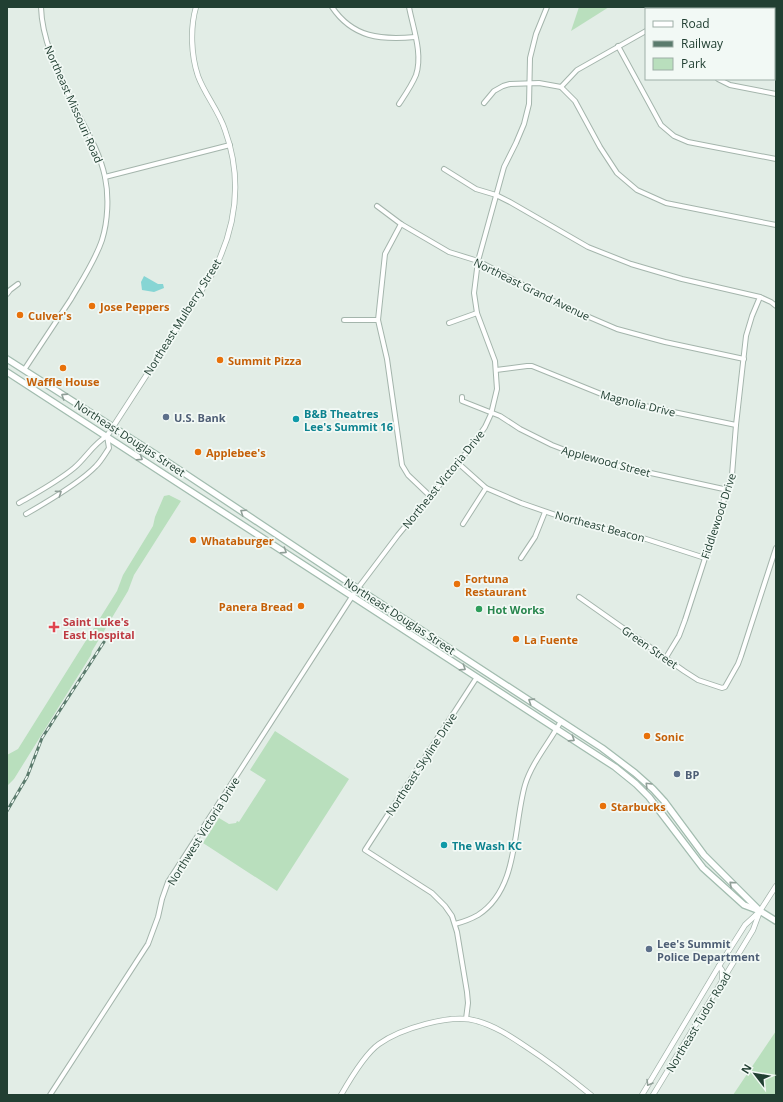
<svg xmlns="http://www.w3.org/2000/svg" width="783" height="1102" font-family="'Open Sans',sans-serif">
	<rect width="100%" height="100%" fill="#e2ede6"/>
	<!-- green -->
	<g fill="#b9dfbd">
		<polygon points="579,7 609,7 571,31"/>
		<polygon points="169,495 181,501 134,575 128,591 92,651 91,655 14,779 7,786 7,755 18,749 117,591 123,575 153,526 155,517 164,496"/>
		<polygon points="275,731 349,779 277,891 203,843 219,818 229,824 236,823 237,821 239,822 266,780 250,770"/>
		<polygon points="776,1031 776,1095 733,1095"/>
	</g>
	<!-- water -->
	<polygon fill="#86d5d4" points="144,276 158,284 163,284 164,288 154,292 142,290 141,282"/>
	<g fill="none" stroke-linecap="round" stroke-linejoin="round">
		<!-- minor casing -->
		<g stroke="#a4b5ac" stroke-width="6">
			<g id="minor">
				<path d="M332 7C353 38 381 40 415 37"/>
				<polyline points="745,7 746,9"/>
				<polyline points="686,9 690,7"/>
				<polyline points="618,46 661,125 674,136 688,142 776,159"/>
				<polyline points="718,79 730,85 776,94"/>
				<polyline points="561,87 577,70 646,31"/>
				<polyline points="484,103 494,91 503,86 510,84 539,83 561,87 575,101 600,147 617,173 637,190 666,203 776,225"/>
				<path d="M399 104C405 95 412 85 416 75 423 54 413 28 409 7"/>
				<polyline points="444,169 476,189 496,195 510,202 588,247 631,264 682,279 760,297 771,302 776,306"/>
				<polyline points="105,177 230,145"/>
				<polyline points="377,206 401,224 449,252 478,261 561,305 617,329 665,342 744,359"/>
				<polyline points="401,224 385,254 378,320 387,359 402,465 408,475 430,496"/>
				<polyline points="7,294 10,290 18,284"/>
				<polyline points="344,320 378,320"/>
				<polyline points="449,323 477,313"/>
				<path d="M24 370C40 346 55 323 71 299 82 280 95 261 102 240 108 221 109 196 105 177 100 153 87 131 76 110 61 78 42 43 41 7"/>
				<polyline points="496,370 527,366 532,366 616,400 736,425"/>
				<polyline points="462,397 462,401 500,416 520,429 552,445 565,450 592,459 628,468 728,490"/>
				<polyline points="458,463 486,488 521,503 570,520 643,538 705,558"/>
				<path d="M19 503C38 492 57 482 74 468 86 458 93 444 107 436L109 448C105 454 101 461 96 466 80 483 47 502 26 514"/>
				<polyline points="463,524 486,488"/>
				<polyline points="521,558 535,537 545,512"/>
				<polyline points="579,597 684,671 698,680 722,688 725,687 738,664 741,656 776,548"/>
				<polyline points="665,659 679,636 685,620 732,475 736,425 746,336 752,316 760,297"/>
				<path d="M455 924C463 922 471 919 478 915 519 889 513 827 525 785 532 762 550 742 561 721"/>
				<polyline points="466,1019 468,1003 467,992 457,932 452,916 445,906 432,893 365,850 477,677"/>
				<polyline points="50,1095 148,944 158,917 162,899 168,882 355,592 398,535 471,447 485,427 491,414 497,389 495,361 477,313 474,293 478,261 504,167 516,143 524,124 529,104 530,58 536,34 547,7"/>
			</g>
		</g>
		<!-- tertiary casing -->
		<g stroke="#a4b5ac" stroke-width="6">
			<g id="tertiary">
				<path d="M107 436 212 274C237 227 243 180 225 130 219 111 205 95 198 76 191 55 190 28 196 7"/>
				<polyline points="719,966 722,970 722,980"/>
				<path d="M341 1095C349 1081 366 1053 379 1044 400 1029 451 1013 477 1021 495 1026 510 1036 525 1046 548 1061 569 1077 591 1095"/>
				<polyline points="642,1095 719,966 745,925 759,912"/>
				<polyline points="653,1095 753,930 760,911 776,886"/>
			</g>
		</g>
		<!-- secondary casing -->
		<g stroke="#a2bcaf" stroke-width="8">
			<g id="secondary">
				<polyline points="7,359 163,459 357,588 602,748 635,773 653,789 664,801 704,855 759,910"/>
				<polyline points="7,372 615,767 636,784 649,797 703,868 744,905 760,911 776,921"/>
			</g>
		</g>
		<!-- minor -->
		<use href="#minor" stroke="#fff" stroke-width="4"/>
		<!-- tertiary -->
		<use href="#tertiary" stroke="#fff" stroke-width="4.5"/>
		<!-- secondary -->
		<use href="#secondary" stroke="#fff" stroke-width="5.5"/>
		<!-- rail casing -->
		<g stroke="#5b7b6d" stroke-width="3">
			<polyline id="rail" points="7,811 27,777 42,738 104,642"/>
		</g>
		<!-- rail -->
		<use href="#rail" stroke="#f2f9f5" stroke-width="1.5" stroke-dasharray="4.5" stroke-linecap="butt"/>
	</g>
	<!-- one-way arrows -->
	<defs><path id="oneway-chevron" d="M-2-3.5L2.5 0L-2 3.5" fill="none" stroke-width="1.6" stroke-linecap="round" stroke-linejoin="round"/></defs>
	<g stroke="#909f98">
		<use href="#oneway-chevron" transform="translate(64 396) rotate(-147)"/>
		<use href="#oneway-chevron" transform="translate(140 458) rotate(33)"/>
		<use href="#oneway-chevron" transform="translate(59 493) rotate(-34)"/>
		<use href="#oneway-chevron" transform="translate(243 512) rotate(-146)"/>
		<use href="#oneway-chevron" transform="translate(284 551) rotate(33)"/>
		<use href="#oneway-chevron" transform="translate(463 668) rotate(33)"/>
		<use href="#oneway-chevron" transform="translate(531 701) rotate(-147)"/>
		<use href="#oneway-chevron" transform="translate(572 739) rotate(33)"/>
		<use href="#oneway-chevron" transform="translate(648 785) rotate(-135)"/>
		<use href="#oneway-chevron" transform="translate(732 884) rotate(-138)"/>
		<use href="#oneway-chevron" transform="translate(649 1083) rotate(121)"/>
	</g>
	<!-- markers -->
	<g fill="#e8710a" stroke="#f2f9f5" stroke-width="1.5">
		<circle cx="92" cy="306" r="4"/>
		<circle cx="20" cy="315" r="4"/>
		<circle cx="220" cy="360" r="4"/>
		<circle cx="63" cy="368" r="4"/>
		<circle cx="198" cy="452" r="4"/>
		<circle cx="193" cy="540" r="4"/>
		<circle cx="457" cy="584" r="4"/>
		<circle cx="301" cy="606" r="4"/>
		<circle cx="516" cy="639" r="4"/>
		<circle cx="647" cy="736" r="4"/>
		<circle cx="603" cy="806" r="4"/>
	</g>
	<g fill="#5c6f8a" stroke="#f2f9f5" stroke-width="1.5">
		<circle cx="166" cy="417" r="4"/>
		<circle cx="677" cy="774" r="4"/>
		<circle cx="649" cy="949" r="4"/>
	</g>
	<g fill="#0f9aa8" stroke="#f2f9f5" stroke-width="1.5">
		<circle cx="296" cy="419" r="4"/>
		<circle cx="444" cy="845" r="4"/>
	</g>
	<circle fill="#2e9e5b" stroke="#f2f9f5" stroke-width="1.5" cx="479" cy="609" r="4"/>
	<path fill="#e0444e" stroke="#f2f9f5" stroke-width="1.5" d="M52 621h4v4h4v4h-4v4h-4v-4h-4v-4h4z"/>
	<g text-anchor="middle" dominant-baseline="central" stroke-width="3.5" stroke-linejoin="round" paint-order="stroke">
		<!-- street labels -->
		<g font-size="11" fill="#213f32" stroke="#f2f9f5">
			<text transform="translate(74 104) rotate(66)">Northeast Missouri Road</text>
			<text transform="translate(532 289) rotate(26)">Northeast Grand Avenue</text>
			<text transform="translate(182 317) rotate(-58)">Northeast Mulberry Street</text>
			<text transform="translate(638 403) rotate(14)">Magnolia Drive</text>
			<text transform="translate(130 438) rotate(33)">Northeast Douglas Street</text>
			<text transform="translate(606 461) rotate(15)">Applewood Street</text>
			<text transform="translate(443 479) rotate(-51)">Northeast Victoria Drive</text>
			<text transform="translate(718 516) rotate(-72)">Fiddlewood Drive</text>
			<text transform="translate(600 526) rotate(15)">Northeast Beacon</text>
			<text transform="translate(400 616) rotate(33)">Northeast Douglas Street</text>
			<text transform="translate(650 647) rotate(35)">Green Street</text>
			<text transform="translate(421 764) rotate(-57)">Northeast Skyline Drive</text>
			<text transform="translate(203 831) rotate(-58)">Northwest Victoria Drive</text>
			<text transform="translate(698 1022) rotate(-59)">Northeast Tudor Road</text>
		</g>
		<!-- food labels -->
		<g font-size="11" font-weight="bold" fill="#c56008" stroke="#f2f9f5" text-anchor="start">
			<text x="100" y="306">Jose Peppers</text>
			<text x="28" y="315">Culver's</text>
			<text x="228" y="360">Summit Pizza</text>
			<text x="63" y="381" text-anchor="middle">Waffle House</text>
			<text x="206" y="452">Applebee's</text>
			<text x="201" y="540">Whataburger</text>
			<text x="465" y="578">Fortuna<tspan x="465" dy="13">Restaurant</tspan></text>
			<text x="293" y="606" text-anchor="end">Panera Bread</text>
			<text x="524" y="639">La Fuente</text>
			<text x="655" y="736">Sonic</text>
			<text x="611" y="806">Starbucks</text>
		</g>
		<!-- culture labels -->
		<g font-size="11" font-weight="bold" fill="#0d838f" stroke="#f2f9f5" text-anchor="start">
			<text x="304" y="413">B&amp;B Theatres<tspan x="304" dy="13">Lee's Summit 16</tspan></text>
			<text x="452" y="845">The Wash KC</text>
		</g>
		<!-- service labels -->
		<g font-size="11" font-weight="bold" fill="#4e5e75" stroke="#f2f9f5" text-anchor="start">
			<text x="174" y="417">U.S. Bank</text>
			<text x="685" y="774">BP</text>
			<text x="657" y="943">Lee's Summit<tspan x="657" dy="13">Police Department</tspan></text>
		</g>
		<!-- leisure labels -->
		<g font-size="11" font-weight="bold" fill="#27864d" stroke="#f2f9f5" text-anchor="start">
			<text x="487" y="609">Hot Works</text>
		</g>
		<!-- health labels -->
		<g font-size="11" font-weight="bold" fill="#be3a42" stroke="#f2f9f5" text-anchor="start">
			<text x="63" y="621">Saint Luke's<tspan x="63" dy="13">East Hospital</tspan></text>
		</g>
	</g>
	<!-- border -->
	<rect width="783" height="1102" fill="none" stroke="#213f32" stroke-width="16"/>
	<!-- legend -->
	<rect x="645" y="8" width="130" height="72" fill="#f2f9f5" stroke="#9eafa7"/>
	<rect x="653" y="21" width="20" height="6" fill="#ffffff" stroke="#9eafa7"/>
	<text x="681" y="28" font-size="12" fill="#213f32">Road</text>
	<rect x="653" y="41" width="20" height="6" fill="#5b7b6d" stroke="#9eafa7"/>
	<text x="681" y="48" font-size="12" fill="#213f32">Railway</text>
	<rect x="653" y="58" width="20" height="12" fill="#b9dfbd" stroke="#9eafa7"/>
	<text x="681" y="68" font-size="12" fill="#213f32">Park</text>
	<!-- north arrow -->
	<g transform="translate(755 1074) rotate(301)" stroke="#f2f9f5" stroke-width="3" paint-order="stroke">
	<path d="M0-3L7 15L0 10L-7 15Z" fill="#213f32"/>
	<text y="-6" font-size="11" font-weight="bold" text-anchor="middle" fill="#213f32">N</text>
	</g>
</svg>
